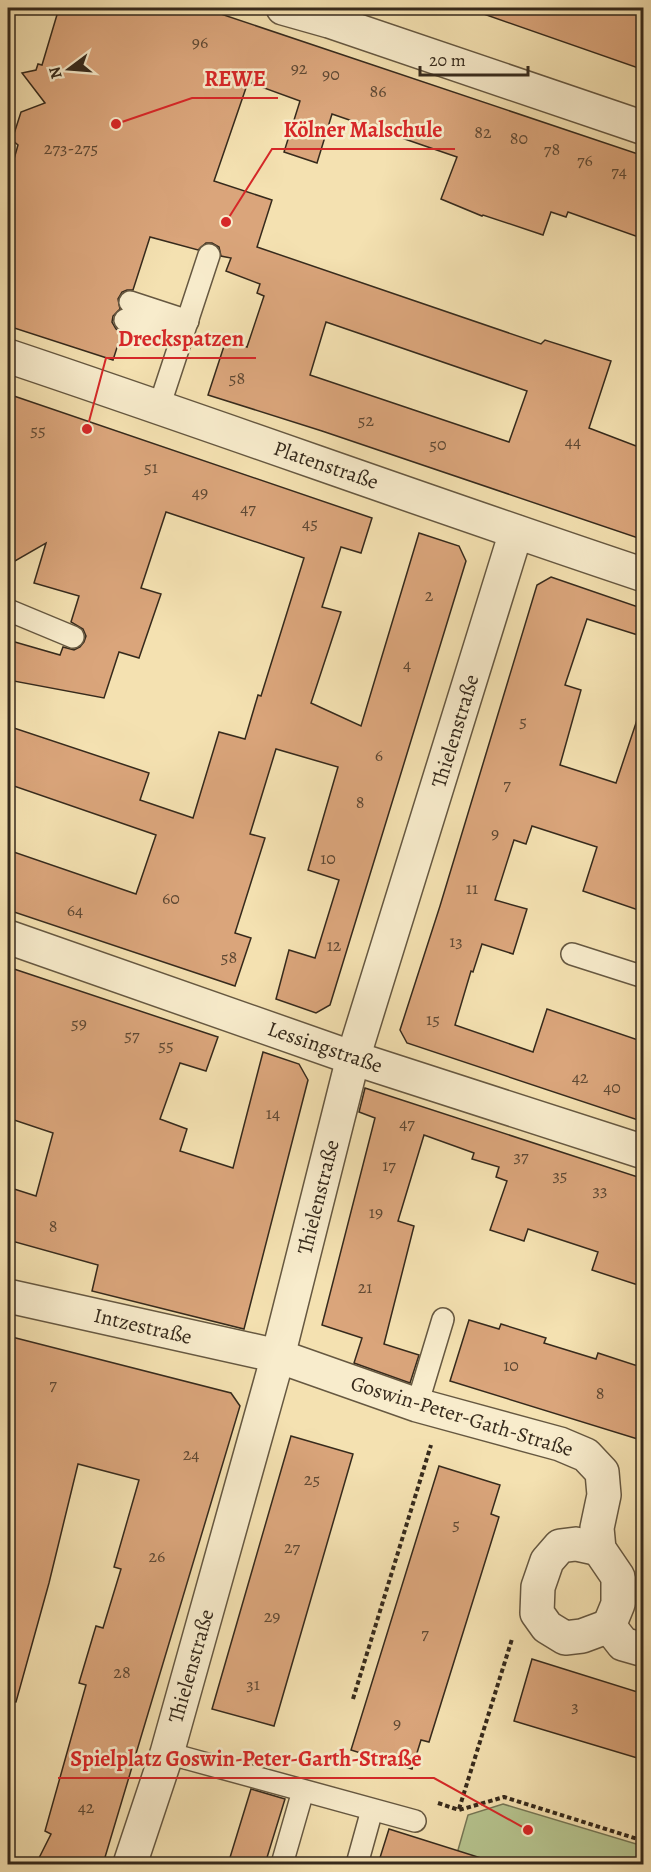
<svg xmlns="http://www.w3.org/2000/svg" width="651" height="1872" font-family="Alegreya,serif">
	<rect width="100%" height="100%" fill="#f4e1b1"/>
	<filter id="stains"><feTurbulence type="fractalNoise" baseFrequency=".00333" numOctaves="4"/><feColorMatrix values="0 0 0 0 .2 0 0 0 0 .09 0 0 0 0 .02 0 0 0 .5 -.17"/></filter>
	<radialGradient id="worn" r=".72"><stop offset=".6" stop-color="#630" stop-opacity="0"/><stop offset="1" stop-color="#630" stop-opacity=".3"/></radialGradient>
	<!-- green -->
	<polygon fill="#b6c48f" stroke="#767756" stroke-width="1.5" points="503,1804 643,1846 643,1864 454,1864 468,1815"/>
	<!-- building -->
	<g fill="#daa57b" stroke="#362a1c" stroke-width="1.5" fill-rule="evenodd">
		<path d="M59 8H203L644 156V239L568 212 566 217 551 212 543 235 483 215 482 216 441 199 457 157 332 114 317 163 284 152 300 101 248 82 214 181 272 200 257 247 541 344 545 340 611 361 589 428 644 449V540L322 431 208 395 226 340 247 347 264 296 257 293 260 284 226 271 231 258 221 256 219 247 212 243H206L198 250 150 237 133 290H127L122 292 118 299 120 309 113 316 112 322 116 329 122 332 113 360 8 326V180L18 145 12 140 21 112 45 103 22 73 36 70 38 64 42 65ZM326 322 527 391 509 442 310 375Z"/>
		<polygon points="479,8 644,8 644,70 478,12"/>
		<polygon points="8,394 372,518 361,553 341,547 322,607 341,612 311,703 361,726 419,533 459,546 466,561 330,1005 316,1013 276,999 289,950 315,958 339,880 308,870 338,767 276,749 250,834 265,838 235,933 251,938 235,986 8,910 8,850 136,894 156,835 8,784 8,726 149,773 140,800 193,818 219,732 245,739 258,695 261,696 304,558 166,512 141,588 161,594 139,658 119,652 104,698 8,680 8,640 60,655 63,647 74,650 80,647 84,642 86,636 83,629 71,622 79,596 34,583 46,543 8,565"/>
		<polygon points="551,577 644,609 644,637 587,619 565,685 581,690 560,765 616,783 638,717 644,718 644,912 583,891 597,847 532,826 526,844 514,840 495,900 527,909 513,954 482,944 473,972 471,971 455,1025 533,1052 547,1009 644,1042 644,1122 407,1043 400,1030 440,906 537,585"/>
		<polygon points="8,967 218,1037 206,1071 180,1063 160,1119 187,1129 180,1151 233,1168 263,1052 299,1064 308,1080 244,1329 92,1291 98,1265 8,1240 8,1187 36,1196 53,1133 8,1118"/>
		<polygon points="365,1088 644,1179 644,1287 592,1270 598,1252 528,1229 524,1241 490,1230 507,1181 496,1177 499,1167 472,1159 474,1153 424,1135 398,1221 414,1226 384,1344 419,1355 410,1383 354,1363 362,1338 322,1325 375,1118 359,1112"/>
		<polygon points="469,1320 499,1329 501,1324 546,1338 544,1343 596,1359 598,1353 644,1368 644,1441 450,1381"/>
		<polygon points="8,1336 231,1393 240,1406 103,1864 36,1864 51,1834 45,1831 86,1685 79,1683 96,1626 103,1628 121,1569 114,1567 139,1480 78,1464 49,1583 16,1702 8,1701"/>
		<polygon points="291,1436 353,1454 274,1726 212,1709"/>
		<polygon points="439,1466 500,1485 491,1514 499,1517 429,1742 421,1740 412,1769 351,1750"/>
		<polygon points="532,1659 644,1694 644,1760 514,1721"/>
		<polygon points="251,1789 285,1799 265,1864 228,1864"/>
		<polygon points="389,1829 481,1858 480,1864 378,1864"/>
	</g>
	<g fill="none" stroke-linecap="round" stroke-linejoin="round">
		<!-- lane casing -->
		<g stroke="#665841" stroke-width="24">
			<g id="lane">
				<polyline points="130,302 188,321"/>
				<polyline points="125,320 182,338"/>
				<polyline points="159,407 209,255"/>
				<polyline points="8,610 73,637"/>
				<polyline points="572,954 644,977"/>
				<polyline points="417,1405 443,1319"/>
				<polyline points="167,1753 415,1821"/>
				<polyline points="282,1864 303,1791"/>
				<polyline points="357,1864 372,1810"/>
			</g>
		</g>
		<!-- street casing -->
		<g stroke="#665841" stroke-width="36">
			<g id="street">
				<polyline points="283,8 329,21 644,128"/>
				<path d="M8 356C220 427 431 504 644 575"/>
				<polyline points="8,937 353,1058 644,1152"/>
				<polyline points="8,1296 278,1356 417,1405 560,1444 586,1455 602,1472 604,1495 597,1528 599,1549 618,1577 618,1604 609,1626 623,1644 644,1650"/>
				<polyline points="599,1549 576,1544 560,1546 547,1561 538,1587 537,1613 547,1627 565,1638 582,1636 609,1626"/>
				<polyline points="130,1864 167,1753 278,1356 353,1058 516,532"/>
			</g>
		</g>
		<!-- path -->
		<g stroke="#362a1c" stroke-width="4" stroke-dasharray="4.5 3" stroke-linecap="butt">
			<polyline points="353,1699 431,1445"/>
			<polyline points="438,1803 459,1810 504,1797 644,1841"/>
			<polyline points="459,1809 512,1639"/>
		</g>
		<!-- lane -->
		<use href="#lane" stroke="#f8eccc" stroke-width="21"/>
		<!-- street -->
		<use href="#street" stroke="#f8eccc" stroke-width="33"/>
	</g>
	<g text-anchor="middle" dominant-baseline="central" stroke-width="5" stroke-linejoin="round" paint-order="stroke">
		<!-- number labels -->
		<g font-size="18" fill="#5f4934">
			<text x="200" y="42">96</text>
			<text x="299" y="68">92</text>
			<text x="331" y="74">90</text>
			<text x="378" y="91">86</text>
			<text x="483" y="132">82</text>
			<text x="519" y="138">80</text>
			<text x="71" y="148">273-275</text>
			<text x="552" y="149">78</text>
			<text x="585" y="160">76</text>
			<text x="619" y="171">74</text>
			<text x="237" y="378">58</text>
			<text x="366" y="420">52</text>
			<text x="38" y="430">55</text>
			<text x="573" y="441">44</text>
			<text x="438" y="444">50</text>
			<text x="151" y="467">51</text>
			<text x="200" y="492">49</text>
			<text x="248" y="508">47</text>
			<text x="310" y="523">45</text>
			<text x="429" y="595">2</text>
			<text x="407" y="664">4</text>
			<text x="523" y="721">5</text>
			<text x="379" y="755">6</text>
			<text x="507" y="784">7</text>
			<text x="360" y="802">8</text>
			<text x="495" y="833">9</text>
			<text x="328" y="858">10</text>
			<text x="472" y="888">11</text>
			<text x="171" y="898">60</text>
			<text x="75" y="910">64</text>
			<text x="456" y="941">13</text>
			<text x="334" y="945">12</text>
			<text x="229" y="957">58</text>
			<text x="433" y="1019">15</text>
			<text x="79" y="1023">59</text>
			<text x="132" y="1035">57</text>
			<text x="166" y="1045">55</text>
			<text x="580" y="1077">42</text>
			<text x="612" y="1087">40</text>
			<text x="273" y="1113">14</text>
			<text x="407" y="1123">47</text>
			<text x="521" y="1156">37</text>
			<text x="389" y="1165">17</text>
			<text x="560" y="1175">35</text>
			<text x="600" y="1190">33</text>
			<text x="376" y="1212">19</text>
			<text x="53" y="1226">8</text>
			<text x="365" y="1287">21</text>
			<text x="511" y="1365">10</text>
			<text x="53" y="1384">7</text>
			<text x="600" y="1393">8</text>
			<text x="191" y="1454">24</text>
			<text x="312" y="1479">25</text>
			<text x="456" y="1524">5</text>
			<text x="292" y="1547">27</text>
			<text x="157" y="1556">26</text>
			<text x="272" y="1616">29</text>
			<text x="425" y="1633">7</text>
			<text x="122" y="1672">28</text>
			<text x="253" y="1684">31</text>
			<text x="575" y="1706">3</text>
			<text x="397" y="1723">9</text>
			<text x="86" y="1807">42</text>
		</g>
		<!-- street labels -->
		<g font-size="21" fill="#362a1c" stroke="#f8eccc">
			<text transform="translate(326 465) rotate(19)">Platenstraße</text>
			<text transform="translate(455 731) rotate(-73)">Thielenstraße</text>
			<text transform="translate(325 1047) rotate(19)">Lessingstraße</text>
			<text transform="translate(318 1197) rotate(-76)">Thielenstraße</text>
			<text transform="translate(143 1326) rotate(13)">Intzestraße</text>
			<text transform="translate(462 1416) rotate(17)">Goswin-Peter-Gath-Straße</text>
			<text transform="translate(191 1666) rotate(-74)">Thielenstraße</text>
		</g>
	</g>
	<!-- callouts -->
	<path fill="none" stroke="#d62828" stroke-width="2" d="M116 124L192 98H278M226 222L272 149H455M87 429L106 358H256M528 1830L434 1778H58"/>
	<g fill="#d62828" stroke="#f8eccc" stroke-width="2">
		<circle cx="116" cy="124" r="6"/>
		<circle cx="226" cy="222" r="6"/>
		<circle cx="87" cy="429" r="6"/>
		<circle cx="528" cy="1830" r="6"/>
	</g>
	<g font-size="22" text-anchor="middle" font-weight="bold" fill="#d62828" stroke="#f8eccc" stroke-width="5" stroke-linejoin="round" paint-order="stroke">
		<text x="235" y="86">REWE</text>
		<text x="363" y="137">Kölner Malschule</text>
		<text x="181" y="346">Dreckspatzen</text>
		<text x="246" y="1766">Spielplatz Goswin-Peter-Garth-Straße</text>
	</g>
	<!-- margin -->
	<rect width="651" height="1872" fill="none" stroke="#f4e1b1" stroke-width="30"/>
	<rect x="9" y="9" width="633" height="1854" fill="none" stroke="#362a1c" stroke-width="3"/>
	<rect x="15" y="15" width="621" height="1842" fill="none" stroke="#362a1c" stroke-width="1.5"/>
	<!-- north arrow -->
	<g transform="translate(69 69) rotate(254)" stroke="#f8eccc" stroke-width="4.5" paint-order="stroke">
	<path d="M0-4.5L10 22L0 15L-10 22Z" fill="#362a1c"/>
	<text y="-9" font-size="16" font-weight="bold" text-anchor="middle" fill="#362a1c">N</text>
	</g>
	<!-- scale -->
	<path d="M420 66v9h108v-9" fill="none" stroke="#362a1c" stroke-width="3"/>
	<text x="429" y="66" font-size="18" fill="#362a1c" stroke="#f8eccc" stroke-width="4.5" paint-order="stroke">20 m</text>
	<rect width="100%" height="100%" filter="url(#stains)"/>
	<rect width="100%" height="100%" fill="url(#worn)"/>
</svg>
